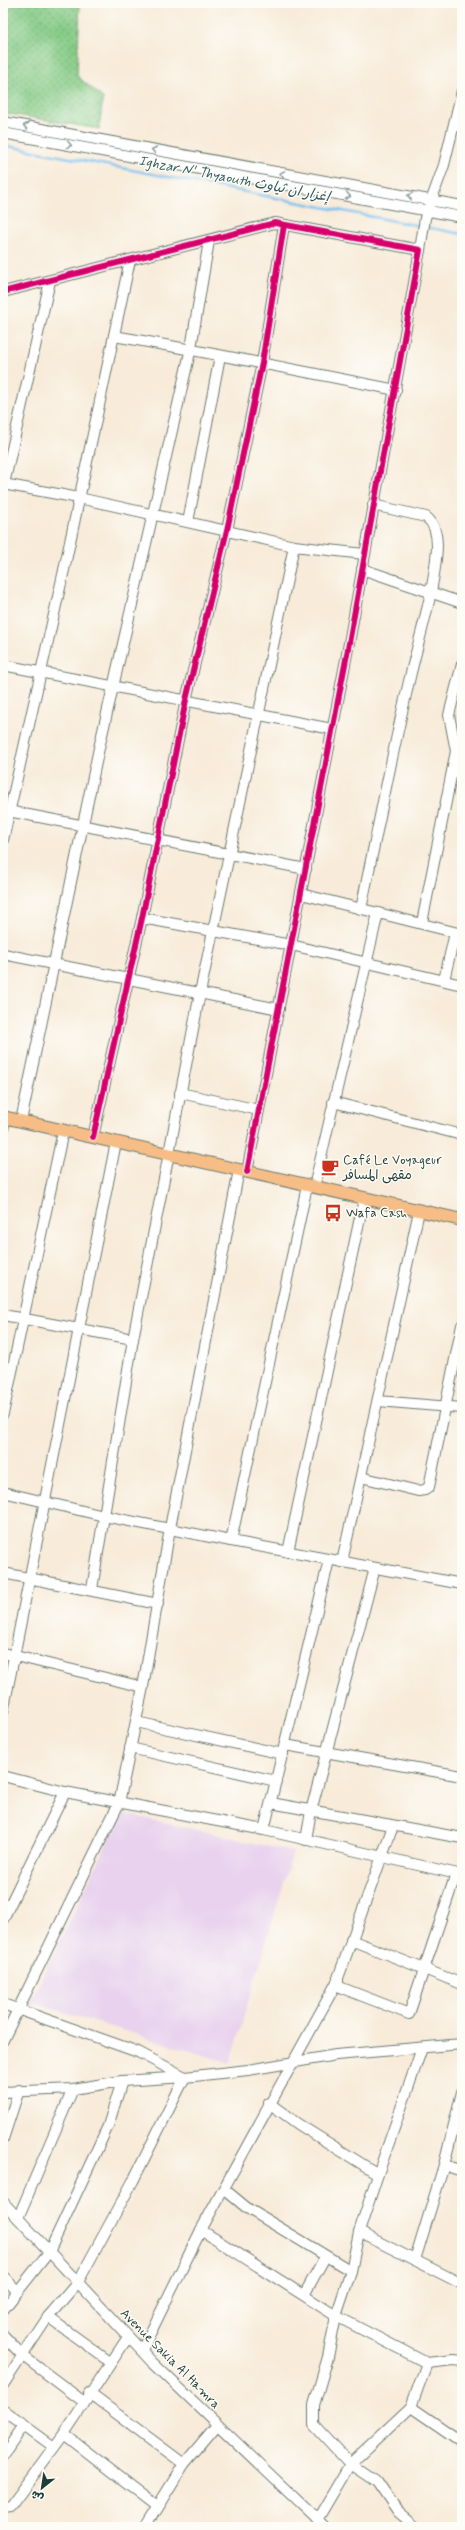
<svg xmlns="http://www.w3.org/2000/svg" width="465" height="2530" font-family="Mynerve,'Playpen Sans Arabic',sans-serif">
	<defs>
		<pattern id="grass-dots" width="8" height="8" patternUnits="userSpaceOnUse"><rect width="8" height="8" fill="#85cb86"/><path d="M2 2h.1M6 6h.1" fill="none" stroke="#6ca66e" stroke-width="1.8" stroke-linecap="round"/></pattern>
	</defs>
	<rect width="100%" height="100%" fill="#fdfcf7"/>
	<filter id="ink" filterUnits="userSpaceOnUse"><feTurbulence type="fractalNoise" baseFrequency=".025" numOctaves="2"/><feDisplacementMap in="SourceGraphic" scale="8" xChannelSelector="R" yChannelSelector="G"/><feConvolveMatrix kernelMatrix="1 2 1 2 8 2 1 2 1" color-interpolation-filters="sRGB"/></filter>
	<filter id="wash" filterUnits="userSpaceOnUse"><feTurbulence type="fractalNoise" baseFrequency=".012" numOctaves="4" result="noise"/><feDisplacementMap in="SourceGraphic" scale="16" xChannelSelector="R" yChannelSelector="G"/><feGaussianBlur stdDeviation="0.9" result="paint"/><feColorMatrix in="noise" values="0 0 0 0 0 0 0 0 0 0 0 0 0 0 0 0 0 1.4 0 .05"/><feComposite in="paint" operator="in"/></filter>
	<g filter="url(#wash)">
		<rect width="100%" height="100%" fill="#f8ebd9"/>
		<!-- built -->
		<polygon fill="#e8d2ee" points="122,1813 293,1852 230,2063 30,2002"/>
		<!-- grass -->
		<polygon fill="url(#grass-dots)" stroke="#52845d" points="3,3 80,3 77,76 103,98 99,129 3,113"/>
		<g fill="none" stroke-linecap="round" stroke-linejoin="round">
			<!-- stream -->
			<g stroke="#75bfee" stroke-width="2.5">
				<polyline points="3,145 420,226"/>
				<polyline points="425,227 462,234"/>
			</g>
		</g>
	</g>
	<g filter="url(#ink)">
		<g fill="none" stroke-linecap="round" stroke-linejoin="round">
			<!-- minor casing -->
			<g stroke="#6b7a6e" stroke-width="12">
				<g id="minor">
					<polyline points="3,122 462,206"/>
					<polyline points="3,133 462,217"/>
					<polyline points="420,250 425,218 444,165 462,91"/>
					<polyline points="3,292 275,223 420,250 347,654 247,1172"/>
					<path d="M114 336C208 352 302 371 396 390"/>
					<polyline points="3,484 79,498 294,546 364,554"/>
					<polyline points="4,484 50,281"/>
					<polyline points="188,522 220,356"/>
					<polyline points="362,569 462,603"/>
					<polyline points="3,665 332,729"/>
					<polyline points="3,810 306,869"/>
					<polyline points="3,840 64,570 130,260"/>
					<polyline points="301,894 378,913"/>
					<path d="M361 909C377 832 392 754 410 677 419 638 432 599 436 559 438 544 438 526 426 517L373 505"/>
					<polyline points="142,918 291,945 462,985"/>
					<polyline points="422,923 456,751 449,715 462,664"/>
					<polyline points="3,954 279,1009"/>
					<polyline points="444,980 455,933"/>
					<polyline points="180,1093 259,1110"/>
					<polyline points="333,1102 462,1135"/>
					<polyline points="21,1121 99,748 191,348 209,241"/>
					<polyline points="3,1131 5,1117"/>
					<polyline points="93,1137 142,918 186,700 227,530 262,363 284,225"/>
					<polyline points="314,1187 378,913 462,934"/>
					<polyline points="3,1315 133,1339 200,993 294,546"/>
					<polyline points="133,1339 104,1516 231,1541 307,1186"/>
					<polyline points="378,1401 462,1408"/>
					<polyline points="3,1414 63,1131"/>
					<polyline points="361,1477 418,1491 425,1490 429,1487 462,1325"/>
					<polyline points="3,1492 104,1516 92,1589"/>
					<polyline points="231,1541 462,1584"/>
					<polyline points="288,1552 364,1199"/>
					<polyline points="342,1562 419,1211"/>
					<polyline points="3,1573 158,1604"/>
					<polyline points="3,1653 143,1687 119,1803 3,2040"/>
					<polyline points="143,1687 170,1528 239,1170"/>
					<polyline points="3,1712 116,1142"/>
					<polyline points="136,1722 283,1754"/>
					<polyline points="285,1745 462,1776"/>
					<polyline points="130,1748 276,1781"/>
					<polyline points="3,1776 65,1792 264,1830 462,1875"/>
					<polyline points="271,1803 462,1838"/>
					<polyline points="393,1826 338,1978 338,1985 342,1988 409,2014 456,1874"/>
					<polyline points="264,1830 329,1560"/>
					<polyline points="306,1840 311,1811 375,1568"/>
					<polyline points="3,1919 65,1792"/>
					<polyline points="351,1940 462,1984"/>
					<polyline points="3,2004 138,2052 185,2077 248,2070 336,2055 462,2044"/>
					<polyline points="3,2092 73,2089 122,2081 108,2126 49,2252 3,2310"/>
					<polyline points="462,2092 444,2165 462,2171"/>
					<polyline points="269,2103 298,2124 378,2174 359,2232 351,2271 336,2316 328,2357 314,2405 314,2425 350,2464 377,2482 397,2511 416,2527"/>
					<polyline points="3,2139 19,2090"/>
					<polyline points="378,2174 422,2048"/>
					<polyline points="224,2189 247,2208 351,2271"/>
					<polyline points="3,2202 152,2362 325,2527"/>
					<polyline points="18,2218 73,2089"/>
					<polyline points="201,2230 336,2316 427,2363 454,2360 462,2361"/>
					<polyline points="359,2232 462,2284"/>
					<polyline points="415,2260 444,2165"/>
					<polyline points="3,2276 17,2291"/>
					<polyline points="304,2295 325,2257"/>
					<polyline points="48,2317 110,2362"/>
					<polyline points="3,2335 23,2356 84,2402"/>
					<polyline points="142,2350 201,2230 337,1982"/>
					<polyline points="3,2385 48,2317 78,2282 133,2181 185,2077 122,2081"/>
					<polyline points="89,2393 184,2464"/>
					<polyline points="411,2407 427,2363"/>
					<polyline points="3,2410 54,2447"/>
					<polyline points="64,2434 157,2506"/>
					<polyline points="3,2456 24,2425"/>
					<polyline points="3,2508 10,2507 64,2434 128,2337"/>
					<polyline points="317,2520 350,2464 411,2407 462,2442"/>
					<polyline points="145,2527 184,2464 217,2425"/>
				</g>
			</g>
			<!-- major casing -->
			<g stroke="#6b7a6e" stroke-width="14">
				<polyline id="major" points="3,1117 462,1220"/>
			</g>
			<!-- minor -->
			<use href="#minor" stroke="#fff" stroke-width="10"/>
			<!-- major -->
			<use href="#major" stroke="#f6be86" stroke-width="12"/>
			<!-- cycleway casing -->
			<g stroke="#fdfcf7" stroke-width="8">
				<g id="cycleway">
					<polyline points="3,292 275,223 420,250 347,654 247,1172"/>
					<polyline points="93,1137 142,918 186,700 227,530 262,363 284,225"/>
				</g>
			</g>
			<!-- cycleway -->
			<use href="#cycleway" stroke="#d6006c" stroke-width="6"/>
		</g>
		<!-- one-way arrows -->
		<defs><path id="oneway-chevron" d="M-2-3.5L2.5 0L-2 3.5" fill="none" stroke-width="1.6" stroke-linecap="round" stroke-linejoin="round"/></defs>
		<g stroke="#8f9e9a">
			<use href="#oneway-chevron" transform="translate(26 126) rotate(-169)"/>
			<use href="#oneway-chevron" transform="translate(69 145) rotate(11)"/>
			<use href="#oneway-chevron" transform="translate(154 150) rotate(-169)"/>
			<use href="#oneway-chevron" transform="translate(282 174) rotate(-170)"/>
			<use href="#oneway-chevron" transform="translate(348 196) rotate(10)"/>
			<use href="#oneway-chevron" transform="translate(410 196) rotate(-170)"/>
		</g>
	</g>
	<!-- icons -->
	<defs>
		<g id="cafe-bare" transform="scale(1.38)"><path d="M-5.5-4.5H6V0H3Q3 3.5 0 3.5H-2.5Q-5.5 3.5-5.5 0ZM3-3.2v2h1.7v-2ZM-6 4.5H4V6H-6Z" fill="#c8321e" stroke="#fdfcf7" stroke-width="2.5" paint-order="stroke"/></g>
		<g id="bus-bare" transform="scale(1.38)"><path d="M-5-6H5V4H4V6H2V4H-2V6H-4V4H-5ZM-3.5-4V0h7V-4ZM-3.5 1.2v1.5H-2V1.2ZM2 1.2v1.5H3.5V1.2Z" fill="#c8321e" stroke="#fdfcf7" stroke-width="2.5" paint-order="stroke"/></g>
	</defs>
	<g fill-rule="evenodd">
		<use href="#cafe-bare" x="330" y="1167"/>
		<use href="#bus-bare" x="333" y="1213"/>
	</g>
	<g text-anchor="middle" dominant-baseline="central" stroke-width="3" stroke-linejoin="round" paint-order="stroke">
		<!-- poi labels -->
		<g font-size="13" fill="#1f3d34" stroke="#fdfcf7" text-anchor="start">
			<text x="343" y="1160">Café Le Voyageur<tspan x="343" dy="15">مقهى المسافر</tspan></text>
			<text x="346" y="1213">Wafa Cash</text>
		</g>
		<!-- street labels -->
		<g font-size="13" fill="#1f3d34" stroke="#fdfcf7">
			<text transform="translate(170 2359) rotate(45)">Avenue Sakia Al Hamra</text>
		</g>
		<!-- water labels -->
		<g font-size="14" font-style="italic" fill="#345e62" stroke="#fdfcf7">
			<text transform="translate(234 179) rotate(11)">Ighzar N' Thyaouth إغزار ان ثياوث</text>
		</g>
	</g>
	<!-- margin -->
	<rect width="465" height="2530" fill="none" stroke="#fdfcf7" stroke-width="16"/>
	<!-- north arrow -->
	<g transform="translate(42 2488) rotate(210)" stroke="#fdfcf7" stroke-width="3" paint-order="stroke">
	<path d="M0-3L7 15L0 10L-7 15Z" fill="#1f3d34"/>
	<text y="-6" font-size="11" font-weight="bold" text-anchor="middle" fill="#1f3d34">ش</text>
	</g>
</svg>
